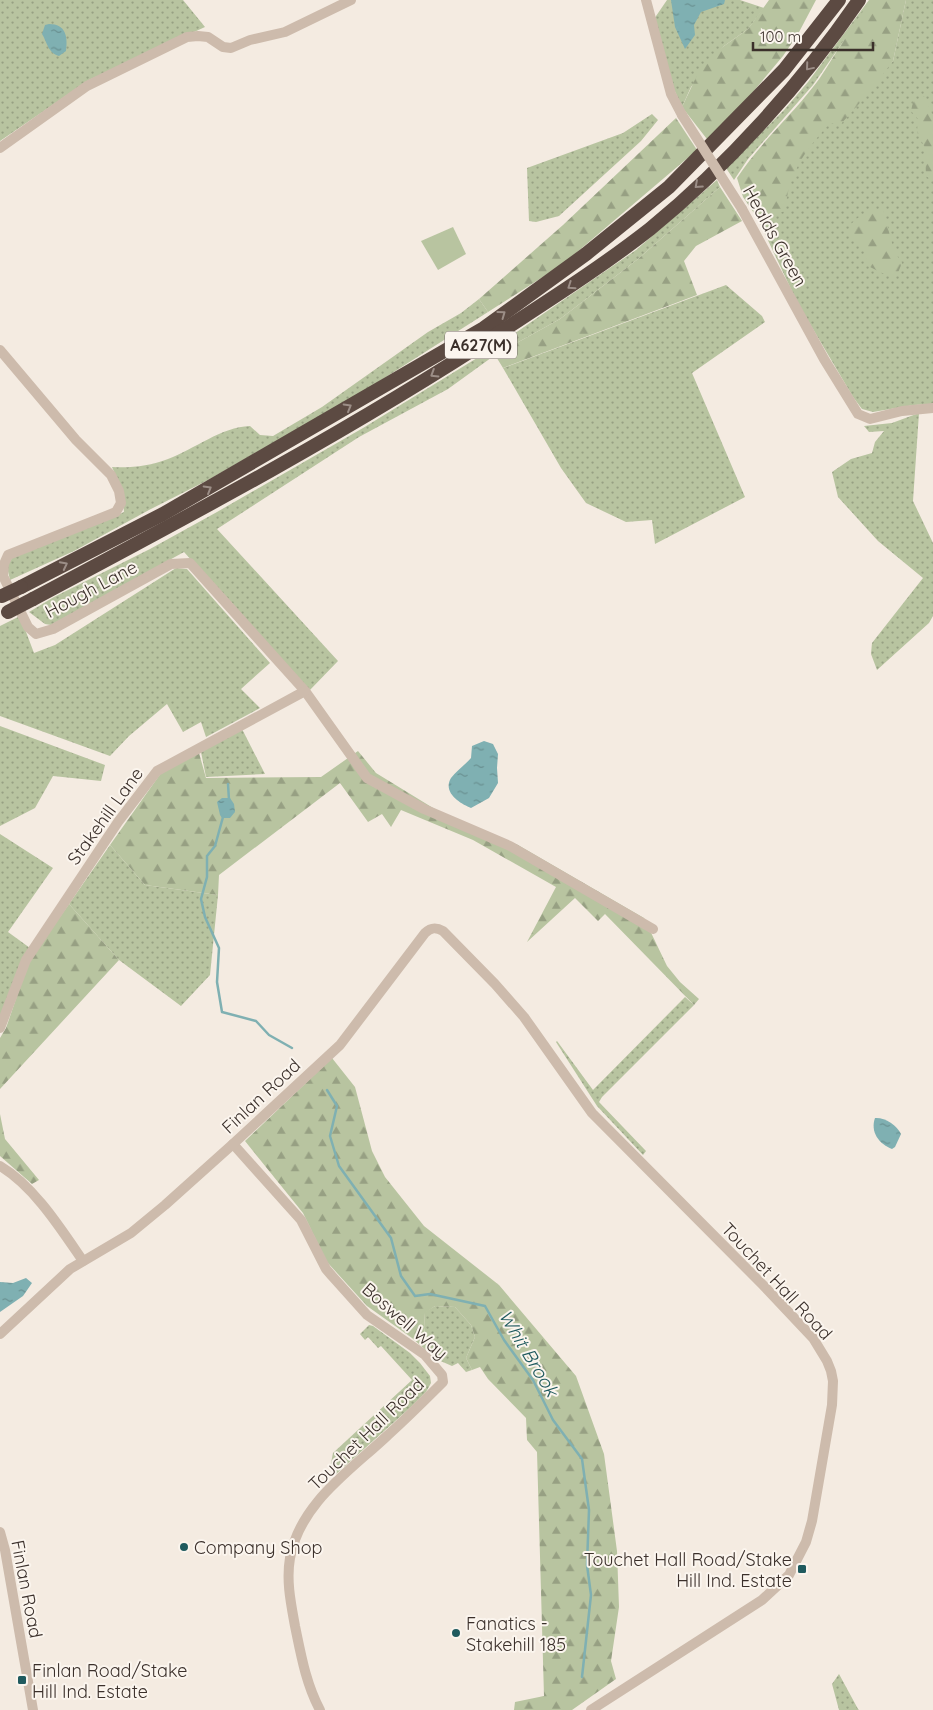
<svg xmlns="http://www.w3.org/2000/svg" width="933" height="1710" font-family="Quicksand,sans-serif">
	<defs>
		<pattern id="grass-dots" width="8" height="8" patternUnits="userSpaceOnUse" patternTransform="scale(1.25)"><rect width="8" height="8" fill="#b8c4a0"/><path d="M2 2h.1M6 6h.1" fill="none" stroke="#97a083" stroke-width="1.8" stroke-linecap="round"/></pattern>
		<pattern id="forest-firs" width="22" height="20" patternUnits="userSpaceOnUse" patternTransform="scale(1.25)"><rect width="22" height="20" fill="#b8c4a0"/><path d="M5 1l3.5 6h-7zM16 11l3.5 6h-7z" fill="#97a083"/></pattern>
		<pattern id="water-ripples" width="26" height="14" patternUnits="userSpaceOnUse" patternTransform="scale(1.25)"><rect width="26" height="14" fill="#7fb0b2"/><path d="M2 4q2-2 4 0t4 0M15 11q2-2 4 0t4 0" fill="none" stroke="#699091"/></pattern>
	</defs>
	<rect width="100%" height="100%" fill="#f4ebe1"/>
	<!-- grass -->
	<g fill="url(#grass-dots)">
		<polygon points="0,0 183,0 205,27 89,80 0,141"/>
		<polygon points="667,0 740,0 764,8 748,29 724,46 691,87 682,107 673,87 654,19"/>
		<polygon points="869,0 872,0 813,85 748,159 734,180 726,168 784,110 808,82"/>
		<polygon points="906,0 933,0 933,404 914,405 873,412 862,409 853,397 797,302 758,219 818,127 893,61"/>
		<polygon points="652,114 658,120 641,141 559,216 536,222 529,221 527,168 623,133"/>
		<polygon points="717,180 720,187 638,259 560,319 495,355 448,389 359,437 217,529 338,661 309,691 285,663 184,552 51,625 45,624 29,612 54,597 150,549 217,512 363,428 495,347 636,250"/>
		<polygon points="726,285 762,316 765,322 692,373 745,497 655,544 652,520 626,522 586,503 561,468 503,368"/>
		<path d="M479 299 488 312 367 389 208 480 149 510 74 551 10 580 7 567 13 556 103 522 124 512 122 490 112 467C132 468 150 466 168 459 195 449 221 427 250 426L260 435 273 436 322 407 428 332 461 313Z"/>
		<polygon points="919,413 913,501 933,543 933,616 929,623 877,670 871,654 872,643 923,578 878,541 838,497 832,472 851,459 872,453 875,442 884,431 869,432 864,426 892,423"/>
		<polygon points="176,568 187,569 270,663 241,689 260,708 206,737 201,722 183,732 167,704 129,736 110,756 0,716 0,626 20,616 34,653 55,645"/>
		<polygon points="0,726 105,765 101,781 53,776 35,808 0,826"/>
		<polygon points="242,729 265,774 206,777 201,752"/>
		<polygon points="0,834 53,868 8,932 30,948 0,1016"/>
		<polygon points="110,845 145,885 218,895 210,975 181,1006 119,960 69,904"/>
		<polygon points="685,997 694,1005 602,1097 599,1102 646,1151 643,1155 597,1106 556,1042 557,1041 593,1090"/>
		<polygon points="435,1306 455,1307 471,1325 475,1337 466,1358 472,1370 466,1372 458,1363 452,1366 436,1359 443,1357 445,1350 426,1337 424,1328 425,1312"/>
		<polygon points="369,1325 373,1326 410,1353 420,1363 430,1376 431,1383 426,1392 412,1406 335,1475 330,1468 333,1453 412,1380 381,1346 378,1348 368,1337 365,1340 360,1334"/>
		<polygon points="839,1674 858,1709 859,1710 839,1710 832,1684"/>
	</g>
	<!-- forest -->
	<g fill="url(#forest-firs)">
		<polygon points="769,0 816,0 798,34 783,56 710,143 682,107 700,69 724,46 748,29"/>
		<path d="M871 0H906L893 61 866 96 840 125 830 123C804 152 789 172 785 211L758 219 743 197 737 178C759 144 789 118 813 87 823 75 830 61 839 48 849 31 860 16 871 0Z"/>
		<polygon points="924,96 933,116 933,181 926,176 925,148 917,132 918,119 911,111 913,102"/>
		<polygon points="676,118 697,150 563,264 488,312 479,299 563,225"/>
		<polygon points="720,187 742,221 696,246 684,261 697,295 503,368 495,355 560,319 638,259"/>
		<path d="M883 209 894 251 902 263 897 275 882 273 868 266C865 252 862 243 849 234V226C860 215 868 210 883 209Z"/>
		<polygon points="358,751 376,773 438,811 518,845 644,918 667,966 680,982 699,999 694,1005 605,914 598,921 575,898 527,942 556,887 473,840 401,810 391,827 382,814 368,822 340,783 219,875 218,895 145,885 110,845 161,773 199,753 206,778 321,777"/>
		<polygon points="69,904 119,960 0,1089 0,1038 6,1028 29,961"/>
		<polygon points="332,1058 355,1087 372,1151 385,1177 424,1226 499,1285 576,1376 604,1454 617,1551 619,1607 611,1661 616,1679 572,1710 514,1710 515,1702 544,1696 537,1452 527,1440 526,1418 488,1379 480,1367 472,1370 466,1358 475,1337 471,1325 455,1307 435,1306 425,1313 424,1328 426,1337 445,1350 443,1357 436,1359 412,1338 367,1306 327,1262 303,1213 245,1141"/>
		<polygon points="0,1114 5,1139 39,1180 32,1184 0,1156"/>
	</g>
	<!-- park -->
	<polygon fill="#b8c4a0" points="453,227 466,254 438,270 421,241"/>
	<!-- water -->
	<g fill="url(#water-ripples)">
		<polygon points="671,0 725,0 724,4 701,12 694,25 695,35 685,49 675,27"/>
		<path d="M49 24C66 24 68 37 66 51L59 56C48 53 47 42 42 34L45 25Z"/>
		<path d="M484 741 493 744 498 754 497 768 498 783 489 798 471 808C461 804 442 793 451 778 456 771 465 765 471 758L472 746Z"/>
		<polygon points="222,798 230,798 234,804 235,812 230,818 222,818 220,815 217,802"/>
		<path d="M875 1118C884 1117 897 1125 901 1134L895 1147 892 1149C879 1144 870 1132 875 1118Z"/>
		<polygon points="26,1278 32,1283 23,1296 0,1312 0,1282 13,1283"/>
	</g>
	<g fill="none" stroke-linecap="round" stroke-linejoin="round">
		<!-- stream -->
		<g stroke="#7fb0b2" stroke-width="2.5">
			<polyline points="228,784 229,800"/>
			<polyline points="223,817 215,846 207,856 207,877 201,899 205,917 219,948 217,982 222,1012 256,1021 269,1035 292,1048"/>
			<polyline points="327,1090 337,1106 330,1136 339,1166 391,1238 401,1276 415,1296 430,1294 485,1306 504,1340 533,1380 553,1420 582,1459 589,1510 587,1565 591,1595 582,1677"/>
		</g>
		<!-- minor -->
		<g stroke="#cdbbac" stroke-width="10">
			<polyline points="646,0 671,94 682,115"/>
			<polyline points="0,148 87,86 187,37 198,36 208,37 223,47 231,48 250,40 285,32 351,0"/>
			<polyline points="742,209 824,359 858,414 870,419 902,411 933,408"/>
			<polyline points="0,350 76,440 111,475 119,491 121,503 116,512 8,555 4,564 3,576 28,627 36,634 53,629 171,564 190,563 305,691 367,778 424,809 510,846 653,929"/>
			<polyline points="0,1028 26,960 118,822 157,771 305,691"/>
			<path d="M233 1144 301 1220 326 1269 332 1276 367 1315 425 1355 442 1375 443 1382C425 1400 407 1418 388 1435 350 1471 300 1503 290 1558 286 1581 291 1604 295 1626 301 1655 306 1684 320 1710"/>
			<path d="M0 1166C34 1186 61 1229 83 1261"/>
			<path d="M0 1334 70 1269 131 1233 165 1205 233 1144 340 1045 425 933C431 927 436 927 443 931L495 984 524 1017 592 1113 763 1285 813 1338 827 1361 831 1371 833 1381 832 1405 812 1521 806 1542 789 1575 762 1600 591 1710"/>
			<polyline points="0,1532 5,1550 33,1710"/>
		</g>
		<!-- highway -->
		<g stroke="#5c4a42" stroke-width="14">
			<polyline points="21,587 163,514 484,328 586,254 669,187 784,70 839,0"/>
			<path d="M33 599C193 514 353 429 505 329 554 297 604 265 650 229 727 166 803 82 859 0"/>
		</g>
		<!-- minor-bridge -->
		<polyline stroke="#cdbbac" stroke-width="10" points="682,115 742,209"/>
		<!-- highway-bridge -->
		<g stroke="#5c4a42" stroke-width="14">
			<polyline points="2,596 21,587"/>
			<polyline points="8,612 33,599"/>
		</g>
	</g>
	<!-- one-way arrows -->
	<defs><path id="oneway-chevron" d="M-2-3.5L2.5 0L-2 3.5" fill="none" stroke-width="1.6" stroke-linecap="round" stroke-linejoin="round" transform="scale(1.25)"/></defs>
	<g stroke="#9c8e87">
		<use href="#oneway-chevron" transform="translate(809 67) rotate(130)"/>
		<use href="#oneway-chevron" transform="translate(698 185) rotate(138)"/>
		<use href="#oneway-chevron" transform="translate(571 286) rotate(146)"/>
		<use href="#oneway-chevron" transform="translate(502 314) rotate(-36)"/>
		<use href="#oneway-chevron" transform="translate(434 374) rotate(148)"/>
		<use href="#oneway-chevron" transform="translate(348 407) rotate(-30)"/>
		<use href="#oneway-chevron" transform="translate(208 489) rotate(-30)"/>
		<use href="#oneway-chevron" transform="translate(64 565) rotate(-27)"/>
	</g>
	<!-- markers -->
	<g fill="#1f5a5e" stroke="#fbf5ee" stroke-width="2">
		<circle cx="184" cy="1547" r="5"/>
		<rect x="797" y="1564" width="10" height="10" rx="2.5"/>
		<circle cx="456" cy="1633" r="5"/>
		<rect x="17" y="1675" width="10" height="10" rx="2.5"/>
	</g>
	<g text-anchor="middle" dominant-baseline="central" stroke-width="4" stroke-linejoin="round" paint-order="stroke">
		<!-- shield labels -->
		<rect fill="#fbf5ee" stroke="#756b66" stroke-width="1" x="445" y="331.5" width="72" height="27" rx="4"/>
		<g font-size="16" font-weight="bold" fill="#3b302b">
			<text x="481" y="345">A627(M)</text>
		</g>
		<!-- street labels -->
		<g font-size="18" fill="#3b302b" stroke="#fbf5ee">
			<text transform="translate(775 236) rotate(61)">Healds Green</text>
			<text transform="translate(91 589) rotate(-28)">Hough Lane</text>
			<text transform="translate(105 816) rotate(-54)">Stakehill Lane</text>
			<text transform="translate(261 1096) rotate(-43)">Finlan Road</text>
			<text transform="translate(777 1281) rotate(47)">Touchet Hall Road</text>
			<text transform="translate(405 1321) rotate(41)">Boswell Way</text>
			<text transform="translate(366 1434) rotate(-44)">Touchet Hall Road</text>
			<text transform="translate(27 1589) rotate(79)">Finlan Road</text>
		</g>
		<!-- poi labels -->
		<g font-size="18" fill="#3b302b" stroke="#fbf5ee" text-anchor="start">
			<text x="194" y="1547">Company Shop</text>
			<text x="792" y="1559" text-anchor="end">Touchet Hall Road/Stake<tspan x="792" dy="21">Hill Ind. Estate</tspan></text>
			<text x="466" y="1623">Fanatics -<tspan x="466" dy="21">Stakehill 185</tspan></text>
			<text x="32" y="1670">Finlan Road/Stake<tspan x="32" dy="21">Hill Ind. Estate</tspan></text>
		</g>
		<!-- water labels -->
		<g font-size="19" font-style="italic" fill="#1f5a5e" stroke="#fbf5ee">
			<text transform="translate(529 1353) rotate(59)">Whit Brook</text>
		</g>
	</g>
	<!-- scale -->
	<path d="M753 42v8h120v-8" fill="none" stroke="#3b302b" stroke-width="2.5"/>
	<text x="760" y="42" font-size="15" fill="#3b302b" stroke="#fbf5ee" stroke-width="4" paint-order="stroke">100 m</text>
</svg>
